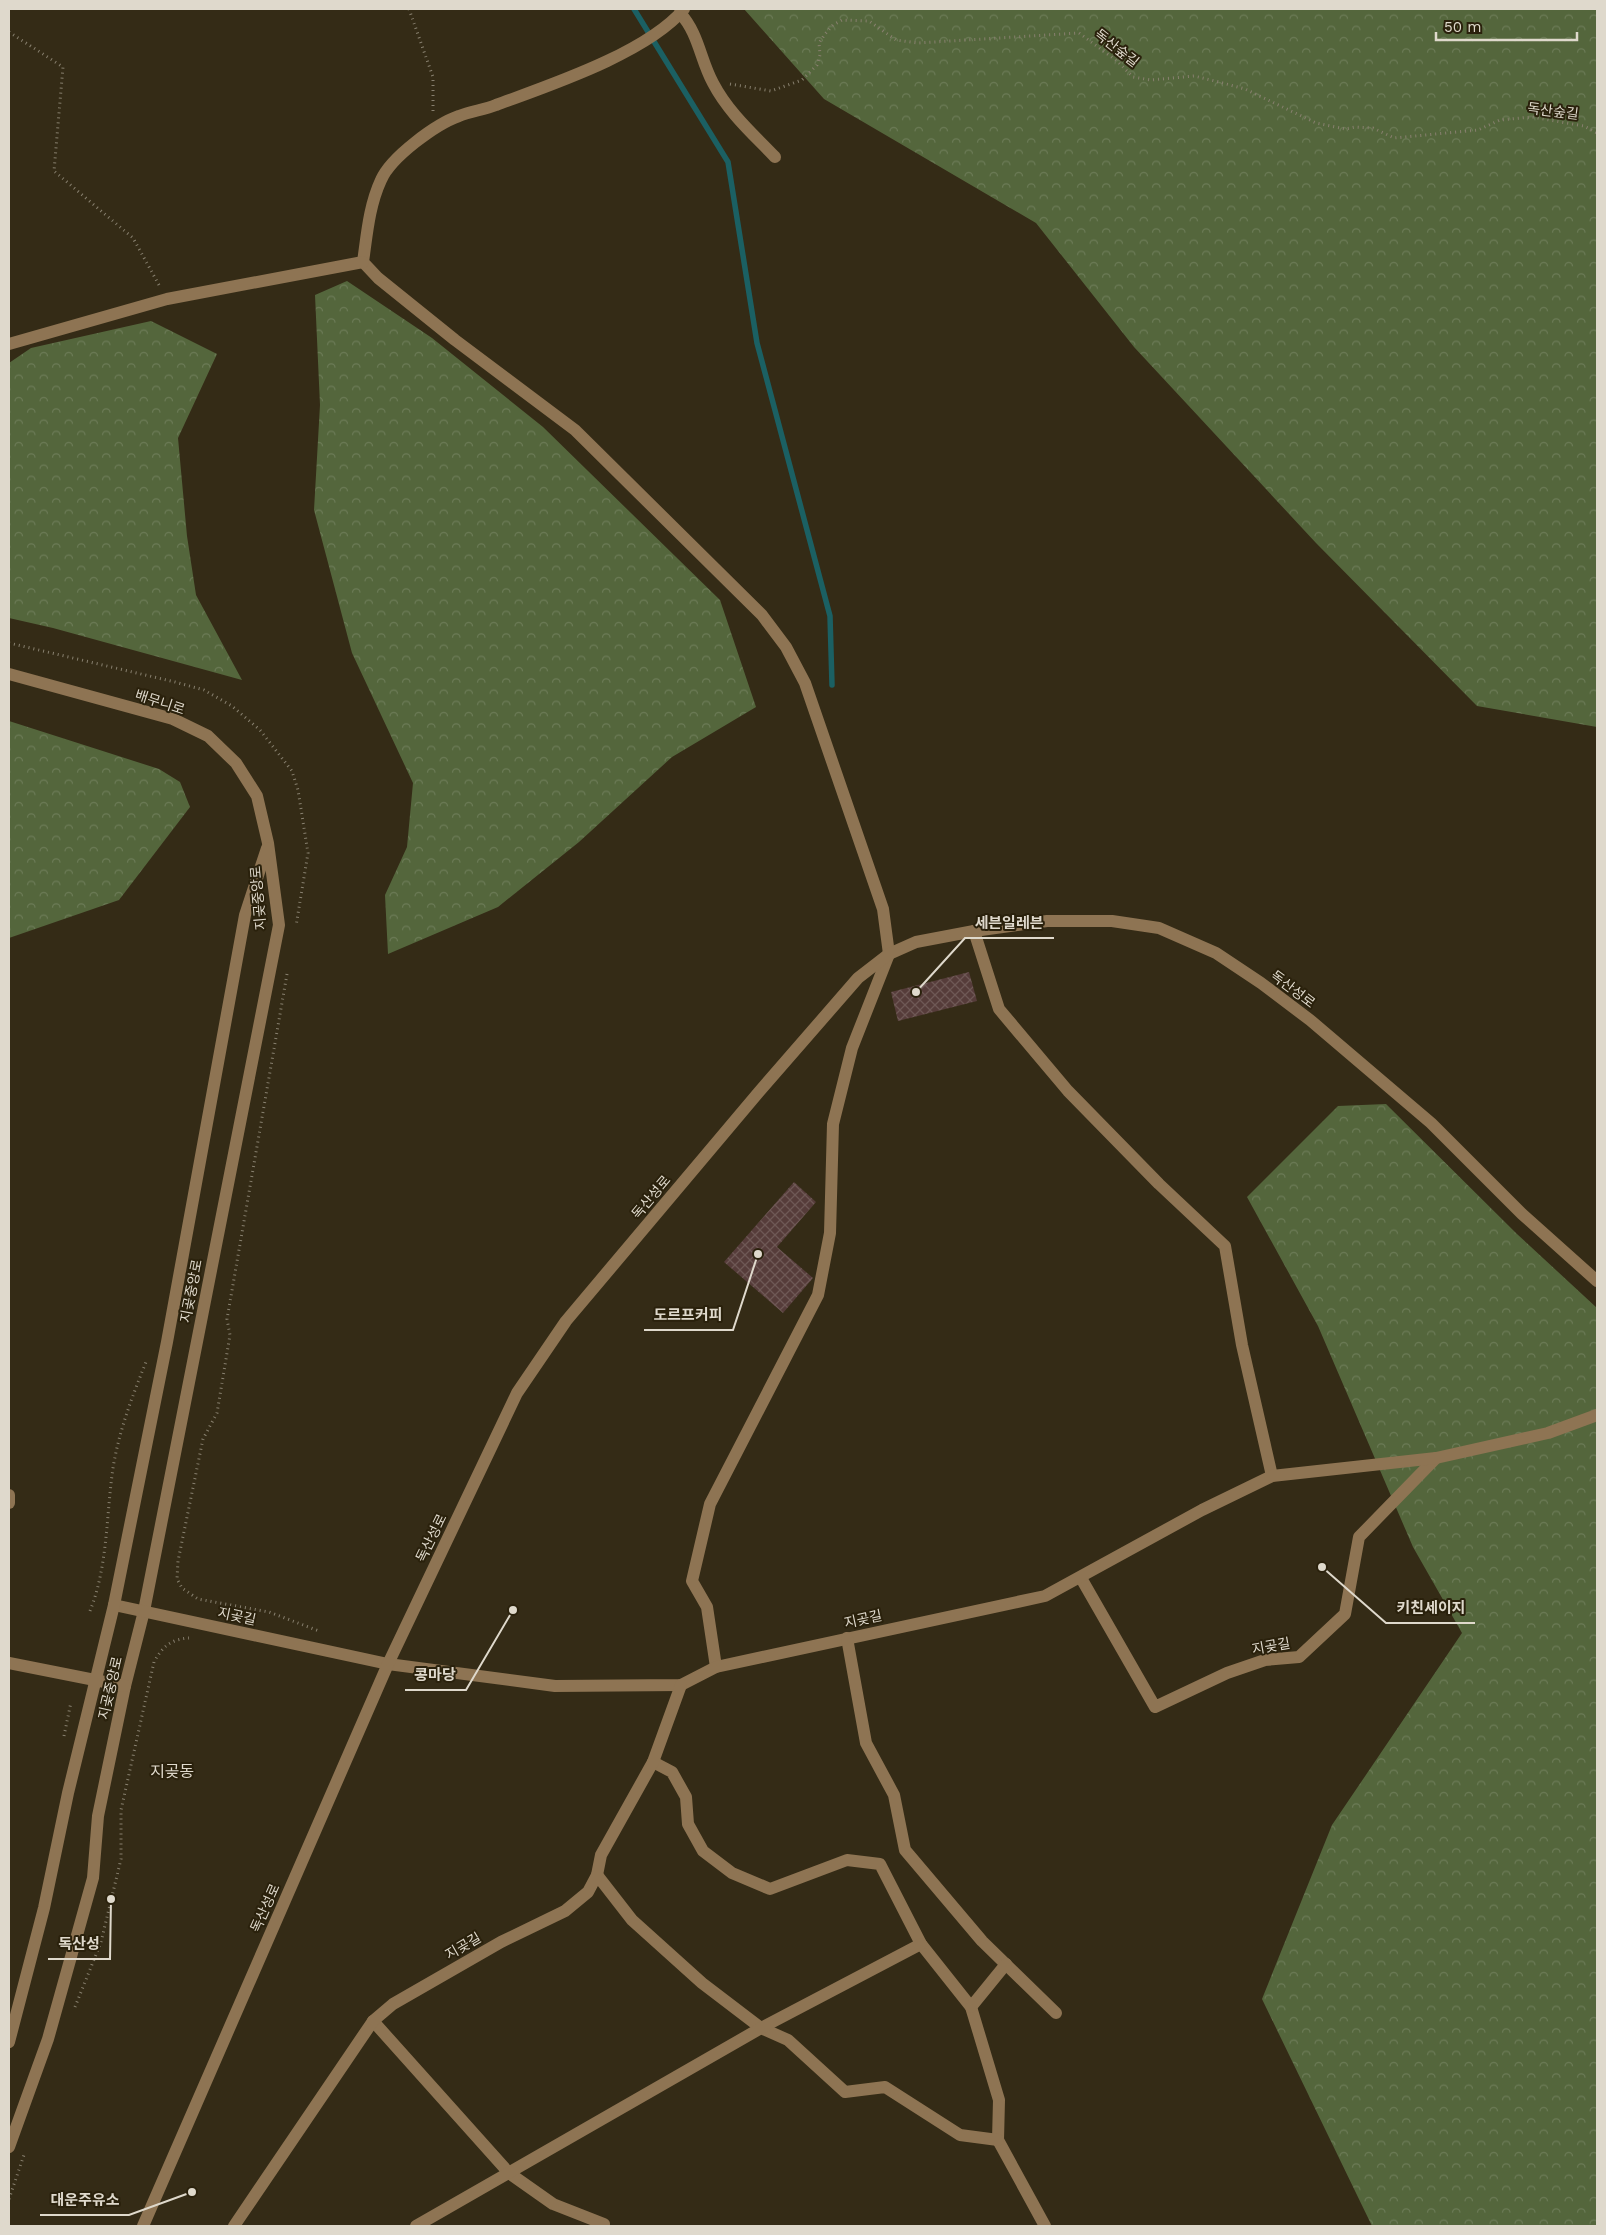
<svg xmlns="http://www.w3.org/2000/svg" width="1606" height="2235" font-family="'Work Sans','Noto Sans KR',sans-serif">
	<defs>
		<pattern id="forest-crowns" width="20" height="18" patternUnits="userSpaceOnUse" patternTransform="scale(1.25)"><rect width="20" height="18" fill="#54663c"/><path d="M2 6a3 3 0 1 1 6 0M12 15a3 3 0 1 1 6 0" fill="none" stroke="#6c7b57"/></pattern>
		<pattern id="building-cross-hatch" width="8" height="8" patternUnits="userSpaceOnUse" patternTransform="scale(1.25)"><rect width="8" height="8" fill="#563c3a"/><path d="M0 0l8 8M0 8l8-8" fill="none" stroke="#6e5855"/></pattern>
	</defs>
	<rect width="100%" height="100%" fill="#342b16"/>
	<!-- forest -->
	<g fill="url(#forest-crowns)">
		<polygon points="744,9 1597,9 1597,727 1477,706 1316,543 1134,347 1036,223 824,99"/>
		<polygon points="347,281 432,338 543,427 720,600 756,707 672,757 579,842 498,907 388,954 385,895 407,847 413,783 352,653 314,510 320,405 315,295"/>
		<polygon points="151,321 217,354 178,438 187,536 196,595 242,680 53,628 9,618 9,363 31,348"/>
		<polygon points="9,721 159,769 180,782 190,807 119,900 9,938"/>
		<polygon points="1386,1104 1517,1234 1597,1308 1597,2226 1372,2226 1262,1999 1332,1825 1462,1633 1413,1547 1318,1326 1247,1197 1338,1106"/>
	</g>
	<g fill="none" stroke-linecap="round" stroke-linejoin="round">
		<!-- stream -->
		<polyline stroke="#1b6063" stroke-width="5.5" points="634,9 728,162 757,343 830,616 832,685"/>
	</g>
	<!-- building -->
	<g fill="url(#building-cross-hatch)">
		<polygon points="969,972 977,1001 898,1021 891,992"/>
		<polygon points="794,1182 816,1202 777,1247 813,1278 783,1313 724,1262"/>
	</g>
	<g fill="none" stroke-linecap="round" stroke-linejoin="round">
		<!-- path -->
		<g stroke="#88806f" stroke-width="3" stroke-dasharray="1 4" stroke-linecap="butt">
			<polyline points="409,9 433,77 433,112"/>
			<polyline points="9,32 63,67 54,171 133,238 159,285"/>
			<polyline points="730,84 771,91 802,80 817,65 820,55 819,43 825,34 833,25 842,20 869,21 896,40 918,43 1079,33 1117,61 1133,77 1151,80 1194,76 1219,82 1245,89 1316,123 1345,129 1355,127 1373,128 1394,138 1478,130 1500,120 1532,117 1584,126 1597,133"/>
			<polyline points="9,643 175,682 204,690 232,706 260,730 292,771 298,790 308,853 296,926"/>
			<polyline points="287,974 227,1319 230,1335 217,1413 203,1439 178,1561 177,1579 182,1588 198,1599 269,1612 319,1631"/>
			<path d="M90 1611C108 1566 106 1516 113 1468 119 1431 132 1397 146 1362"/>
			<polyline points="64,1736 71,1702"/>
			<path d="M75 2007 101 1942 121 1859V1810L154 1662C162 1647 171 1639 189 1638"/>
			<polyline points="9,2199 25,2152"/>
		</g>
		<!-- minor -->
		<g stroke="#8e7453" stroke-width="12">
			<path d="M684 9C647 53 550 85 496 105 484 110 471 111 459 116 436 124 391 157 381 180 369 206 367 234 363 262L378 278 455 340 575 430 762 615 786 647 805 683 883 909 889 954 852 1048 833 1124 830 1233 818 1295 710 1504 692 1581 707 1607 716 1667"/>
			<path d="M680 13C699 34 700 59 713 83 728 112 753 134 775 157"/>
			<polyline points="9,344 167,299 363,262"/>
			<polyline points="9,674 173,719 208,736 236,763 257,796 268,843 279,925 144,1611 125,1686 98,1816 93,1878 48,2039 9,2147"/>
			<polyline points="974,931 999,1009 1068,1091 1159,1184 1225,1246 1242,1345 1272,1476"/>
			<polyline points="9,1495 9,1503"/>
			<polyline points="1081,1578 1155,1707 1227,1673 1265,1660 1299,1657 1345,1614 1359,1537 1436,1458"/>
			<polyline points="114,1605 388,1664 555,1686 681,1685 716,1667 1045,1596 1202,1510 1272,1476 1436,1458 1548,1433 1597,1415"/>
			<polyline points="847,1638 866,1743 894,1795 905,1850 982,1941 1056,2013"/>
			<polyline points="9,1663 125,1686"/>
			<polyline points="653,1762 672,1772 686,1797 688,1824 703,1851 732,1873 770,1889 847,1860 880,1864 921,1944 971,2007 999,2100 998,2140 1045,2226"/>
			<polyline points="597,1875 632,1920 702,1983 761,2028 788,2040 845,2092 885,2087 960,2135 998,2140"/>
			<polyline points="971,2007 1006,1964"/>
			<polyline points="373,2021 509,2173 553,2204 604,2224"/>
			<polyline points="9,2042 44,1908 68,1793 114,1605 167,1342 245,915 267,848"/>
			<polyline points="143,2226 388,1664 517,1393 566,1321 758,1093 858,978 889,954 916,942 974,931 1047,921 1112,921 1159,928 1216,953 1261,983 1310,1020 1431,1123 1522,1214 1597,1281"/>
			<polyline points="234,2226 373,2021 393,2004 501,1942 565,1911 588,1892 597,1875 601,1855 653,1762 681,1685"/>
			<polyline points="416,2226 761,2028 921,1944"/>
		</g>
	</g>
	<g text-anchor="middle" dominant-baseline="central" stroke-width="4" stroke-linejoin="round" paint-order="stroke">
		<!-- street labels -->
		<g font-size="14" fill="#dfd9cc" stroke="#2a210c">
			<text transform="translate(1117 48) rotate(38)">독산숲길</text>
			<text transform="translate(1553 111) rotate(7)">독산숲길</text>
			<text transform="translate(160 702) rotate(18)">배무니로</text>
			<text transform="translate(258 898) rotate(-95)">지곶중앙로</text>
			<text transform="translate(1293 989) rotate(37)">독산성로</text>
			<text transform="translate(651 1197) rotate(-50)">독산성로</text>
			<text transform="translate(191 1291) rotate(-79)">지곶중앙로</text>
			<text transform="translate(431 1538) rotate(-64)">독산성로</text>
			<text transform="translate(237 1616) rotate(12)">지곶길</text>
			<text transform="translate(863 1619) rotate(-12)">지곶길</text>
			<text transform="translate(1271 1646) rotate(-10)">지곶길</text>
			<text transform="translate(110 1688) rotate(-77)">지곶중앙로</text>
			<text transform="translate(265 1908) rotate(-66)">독산성로</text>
			<text transform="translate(463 1946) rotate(-30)">지곶길</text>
		</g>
		<!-- quarter labels -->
		<g font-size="16" fill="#dfd9cc" stroke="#2a210c">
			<text x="172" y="1771">지곶동</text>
		</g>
	</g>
	<!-- callouts -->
	<path fill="none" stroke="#dfd9cc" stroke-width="2" d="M916 992L965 938H1054M758 1254L733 1330H644M1322 1567L1386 1623H1475M513 1610L466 1690H405M111 1899L110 1959H48M192 2192L129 2215H40"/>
	<g fill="#dfd9cc" stroke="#2a210c" stroke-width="2">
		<circle cx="916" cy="992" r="5"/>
		<circle cx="758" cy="1254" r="5"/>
		<circle cx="1322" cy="1567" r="5"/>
		<circle cx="513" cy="1610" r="5"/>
		<circle cx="111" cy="1899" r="5"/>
		<circle cx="192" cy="2192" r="5"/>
	</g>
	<g font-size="15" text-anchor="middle" font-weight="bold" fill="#dfd9cc" stroke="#2a210c" stroke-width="4" stroke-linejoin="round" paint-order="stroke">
		<text x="1009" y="928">세븐일레븐</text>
		<text x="688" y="1320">도르프커피</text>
		<text x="1431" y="1613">키친세이지</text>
		<text x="435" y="1680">콩마당</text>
		<text x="79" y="1949">독산성</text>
		<text x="85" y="2205">대운주유소</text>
	</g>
	<!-- border -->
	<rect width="1606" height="2235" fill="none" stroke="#dfd9cc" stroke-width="20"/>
	<!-- scale -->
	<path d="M1436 32v8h141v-8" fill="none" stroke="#dfd9cc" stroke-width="2.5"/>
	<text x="1444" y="32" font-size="15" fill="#dfd9cc" stroke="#2a210c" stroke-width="4" paint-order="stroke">50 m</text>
</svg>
